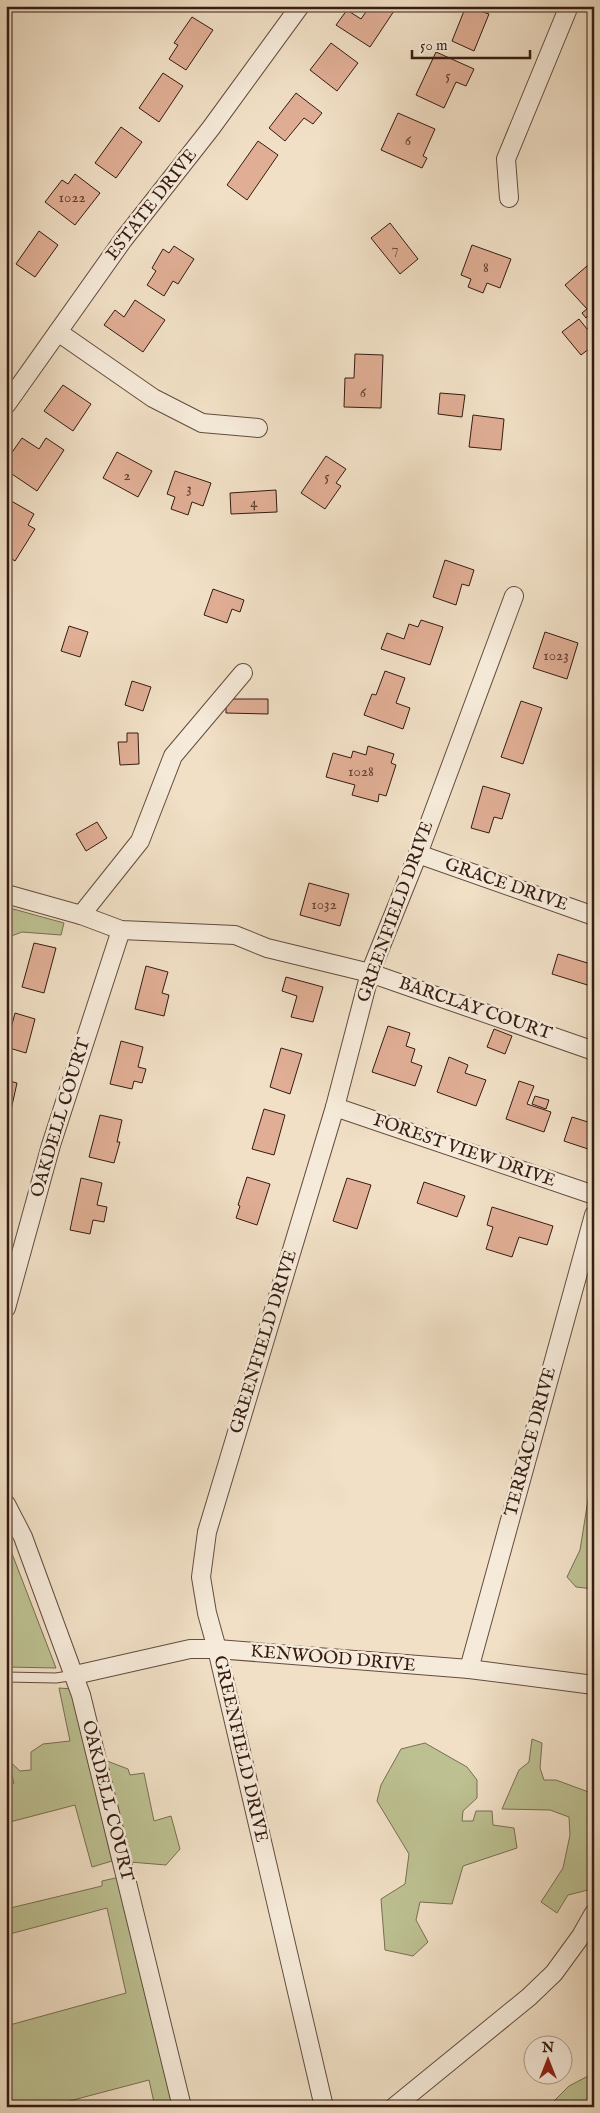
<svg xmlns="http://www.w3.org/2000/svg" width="600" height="2113" font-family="'IM FELL English',serif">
	<rect width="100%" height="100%" fill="#f1e0c6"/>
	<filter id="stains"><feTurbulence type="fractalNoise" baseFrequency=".004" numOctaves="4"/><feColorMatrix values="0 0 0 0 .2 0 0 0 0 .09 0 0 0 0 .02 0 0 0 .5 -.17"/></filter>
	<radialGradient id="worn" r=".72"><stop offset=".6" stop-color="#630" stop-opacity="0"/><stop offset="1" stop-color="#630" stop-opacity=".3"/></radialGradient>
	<!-- green -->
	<g fill="#bdc192" stroke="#796e52">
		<polygon points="6,907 64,923 61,935 22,932 6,938"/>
		<polygon points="592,1475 594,1475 594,1589 576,1587 567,1577 580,1550"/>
		<polygon points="6,1538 56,1668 6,1667"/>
		<polygon points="59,1688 72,1689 112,1861 92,1867 75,1805 6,1823 6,1787 14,1783 11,1773 6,1771 6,1758 20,1771 31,1770 31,1752 43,1744 70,1741"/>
		<polygon points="532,1739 542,1743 540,1768 544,1780 556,1780 594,1794 594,1885 592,1889 568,1895 557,1913 541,1902 563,1868 570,1835 569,1817 550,1810 502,1809 519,1770 529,1762"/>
		<polygon points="425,1743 467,1767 477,1780 477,1798 463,1811 462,1821 473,1821 476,1811 492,1811 493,1825 514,1828 517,1848 463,1866 452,1904 420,1902 416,1920 428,1942 413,1956 385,1950 381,1899 405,1884 409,1854 377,1801 381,1785 401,1749"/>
		<polygon points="107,1761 128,1769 130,1775 144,1773 154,1821 171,1816 180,1849 166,1865 130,1862"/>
		<polygon points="120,1877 173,2107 155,2107 149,2080 58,2104 6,2106 6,2026 126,1993 107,1908 6,1935 6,1909 102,1886 102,1881"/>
		<polygon points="594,2073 594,2107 548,2107 569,2086"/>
	</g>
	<!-- building -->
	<g fill="#e0ae95" stroke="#351b12">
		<polygon points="370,6 393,6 396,8 370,47 336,25 347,10 361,19"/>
		<polygon points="466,6 489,14 474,51 452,41"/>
		<polygon points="192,17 213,30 186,70 169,59 178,45 174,43"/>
		<polygon points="331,43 358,63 337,91 310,70"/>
		<polygon points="436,52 474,69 466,86 456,82 444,108 416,95"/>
		<polygon points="163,73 183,86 159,122 139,108"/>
		<polygon points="296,93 322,113 313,124 304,118 285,141 269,128"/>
		<polygon points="398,113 435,129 423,156 427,158 422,168 381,150"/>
		<polygon points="121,127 142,142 116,178 95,163"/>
		<polygon points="258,141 278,155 247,200 227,185"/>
		<polygon points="75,174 100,193 75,225 45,202 62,180 68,184"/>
		<polygon points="390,223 418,259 400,274 371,238"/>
		<polygon points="39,231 58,245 35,277 16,264"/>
		<polygon points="472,245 511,259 500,288 487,283 483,293 468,287 471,279 461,275"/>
		<polygon points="174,246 194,259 178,284 173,281 164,296 147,285 156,271 152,268 163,249 169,253"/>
		<polygon points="594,260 594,311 586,318 582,313 587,309 565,285"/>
		<polygon points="135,300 165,320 143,352 104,325 115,310 124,317"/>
		<polygon points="579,319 587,329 594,323 594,345 581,355 562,332"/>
		<polygon points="355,354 383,355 381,408 344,407 345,378 354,378"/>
		<polygon points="63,385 91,404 73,431 44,411"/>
		<polygon points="440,393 465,395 462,417 438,414"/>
		<polygon points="473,415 504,419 501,450 469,447"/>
		<polygon points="22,438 39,449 46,438 64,450 37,491 6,470 6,461"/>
		<polygon points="117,452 152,471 138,497 103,478"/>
		<polygon points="326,456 346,469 336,483 341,486 325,509 301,493"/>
		<polygon points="175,471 211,483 203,506 192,502 188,515 171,509 175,497 167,494"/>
		<polygon points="276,490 277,512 231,514 230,493"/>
		<polygon points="6,498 34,514 28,525 35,529 15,561 6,555"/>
		<polygon points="445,560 474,570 469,586 462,584 456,605 433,597"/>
		<polygon points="213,589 244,600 240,612 232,609 227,623 204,615"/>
		<polygon points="421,620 443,627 430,665 381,649 387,633 404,639 409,624 418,627"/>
		<polygon points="69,626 88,632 80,657 61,651"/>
		<polygon points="545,632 578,643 567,679 533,668"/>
		<polygon points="385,671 405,678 396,703 410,708 403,729 364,715 372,694 376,695"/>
		<polygon points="132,681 151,687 143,711 125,705"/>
		<polygon points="226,699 268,699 268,714 226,713"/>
		<polygon points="521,701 542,708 523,764 501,757"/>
		<polygon points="127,733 138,733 139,764 120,765 118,742 127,742"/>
		<polygon points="368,746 394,754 391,763 396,765 386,796 379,794 378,802 352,795 355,785 326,777 333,753 351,758 353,751 366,755"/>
		<polygon points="483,786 510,794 502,819 494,817 489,833 471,828"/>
		<polygon points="97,822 107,838 86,851 76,834"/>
		<polygon points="309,883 349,894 340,926 300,915"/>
		<polygon points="34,943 56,948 44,993 22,987"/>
		<polygon points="558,954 594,965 594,987 552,974"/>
		<polygon points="146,966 168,972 162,993 169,995 164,1016 135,1009"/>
		<polygon points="286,977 323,987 313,1022 291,1017 297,996 282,991"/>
		<polygon points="15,1013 35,1019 26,1053 6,1047"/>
		<polygon points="388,1026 410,1033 406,1046 415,1049 411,1062 422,1066 415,1086 372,1072"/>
		<polygon points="494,1029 512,1036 505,1054 487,1047"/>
		<polygon points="121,1041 143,1047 138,1067 146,1069 142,1083 134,1081 132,1089 110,1084"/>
		<polygon points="281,1048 302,1054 290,1094 270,1087"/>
		<polygon points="449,1057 468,1065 465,1073 486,1080 476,1106 437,1092"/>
		<polygon points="6,1080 17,1083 9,1119 6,1118"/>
		<polygon points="519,1081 534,1086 527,1104 551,1112 544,1132 506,1119"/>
		<polygon points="535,1096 549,1100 546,1109 532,1104"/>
		<polygon points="264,1109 285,1115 274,1155 252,1149"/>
		<polygon points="594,1114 594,1151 564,1141 572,1117 591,1123"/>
		<polygon points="100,1115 122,1120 117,1142 120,1142 114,1163 89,1157"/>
		<polygon points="247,1177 270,1184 257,1225 236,1218 240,1206 238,1205"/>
		<polygon points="81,1178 102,1183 97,1205 107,1207 104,1222 93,1220 90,1234 70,1230"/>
		<polygon points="347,1178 371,1185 357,1229 333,1221"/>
		<polygon points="424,1182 465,1196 457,1217 417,1203"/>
		<polygon points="492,1207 553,1226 547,1245 519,1237 512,1257 486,1249 493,1227 487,1225"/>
	</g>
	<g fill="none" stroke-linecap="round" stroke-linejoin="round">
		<!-- lane casing -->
		<g stroke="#644c3f" stroke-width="11">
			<polyline id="lane" points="6,1677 56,1678 75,1675"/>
		</g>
		<!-- street casing -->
		<g stroke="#644c3f" stroke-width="20">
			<g id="street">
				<polyline points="509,198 506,159 569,6"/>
				<polyline points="58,332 153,398 202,423 258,428"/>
				<polyline points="6,405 123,240 211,128 300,6"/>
				<polyline points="418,854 594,916"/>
				<polyline points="6,894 81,915 121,930 235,935 267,948 370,973 594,1051"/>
				<polyline points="81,915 140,841 173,756 243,673"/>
				<polyline points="335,1107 594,1195"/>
				<polyline points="6,1308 51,1145 121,930"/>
				<polyline points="6,1504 23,1537 81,1695 182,2107"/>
				<polyline points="469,1669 594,1215"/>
				<polyline points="75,1675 190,1649 217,1649 469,1669 594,1685"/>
				<polyline points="324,2107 217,1649 207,1613 201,1577 207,1532 335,1107 370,973 418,854 514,596"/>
				<polyline points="394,2107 529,1997 554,1973 581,1936 594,1913"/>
			</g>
		</g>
		<!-- lane -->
		<use href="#lane" stroke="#f6ebda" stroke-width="9"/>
		<!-- street -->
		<use href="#street" stroke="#f6ebda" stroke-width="18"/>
	</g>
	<g text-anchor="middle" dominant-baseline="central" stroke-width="5" stroke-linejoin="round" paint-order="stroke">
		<!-- number labels -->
		<g font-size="15" fill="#604033">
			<text x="448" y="75">5</text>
			<text x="408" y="140">6</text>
			<text x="72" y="197">1022</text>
			<text x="395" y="248">7</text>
			<text x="486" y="267">8</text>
			<text x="363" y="392">6</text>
			<text x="127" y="475">2</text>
			<text x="327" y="476">5</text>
			<text x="189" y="488">3</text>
			<text x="254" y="502">4</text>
			<text x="556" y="655">1023</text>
			<text x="361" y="771">1028</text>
			<text x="324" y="904">1032</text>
		</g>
		<!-- street labels -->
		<g font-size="18" fill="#351b12" stroke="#f6ebda">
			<text transform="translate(152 205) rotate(-52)">ESTATE DRIVE</text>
			<text transform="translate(506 885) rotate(19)">GRACE DRIVE</text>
			<text transform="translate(396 912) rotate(-70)">GREENFIELD DRIVE</text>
			<text transform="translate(475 1009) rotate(19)">BARCLAY COURT</text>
			<text transform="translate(61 1118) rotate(-73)">OAKDELL COURT</text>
			<text transform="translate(464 1151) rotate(19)">FOREST VIEW DRIVE</text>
			<text transform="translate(264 1342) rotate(-73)">GREENFIELD DRIVE</text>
			<text transform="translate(531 1442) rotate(-75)">TERRACE DRIVE</text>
			<text transform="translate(333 1659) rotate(5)">KENWOOD DRIVE</text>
			<text transform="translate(240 1749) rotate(77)">GREENFIELD DRIVE</text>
			<text transform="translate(107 1801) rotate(76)">OAKDELL COURT</text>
		</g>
	</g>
	<!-- margin -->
	<rect width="600" height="2113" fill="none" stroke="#f1e0c6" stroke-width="25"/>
	<rect x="8" y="8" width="585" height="2098" fill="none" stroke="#351b12" stroke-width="2.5"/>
	<rect x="12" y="12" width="575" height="2088" fill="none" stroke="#351b12"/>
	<!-- north arrow -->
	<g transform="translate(548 2060)"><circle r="24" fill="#f6ebda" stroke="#a9988a"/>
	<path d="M0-4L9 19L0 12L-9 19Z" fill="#8f2418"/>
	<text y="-8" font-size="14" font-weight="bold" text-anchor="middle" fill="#351b12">N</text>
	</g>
	<!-- scale -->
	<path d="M412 50v8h118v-8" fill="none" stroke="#351b12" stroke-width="2.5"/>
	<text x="420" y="50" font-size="15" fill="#351b12" stroke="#f6ebda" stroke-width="4" paint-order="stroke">50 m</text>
	<rect width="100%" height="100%" filter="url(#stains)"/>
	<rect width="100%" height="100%" fill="url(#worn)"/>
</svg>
